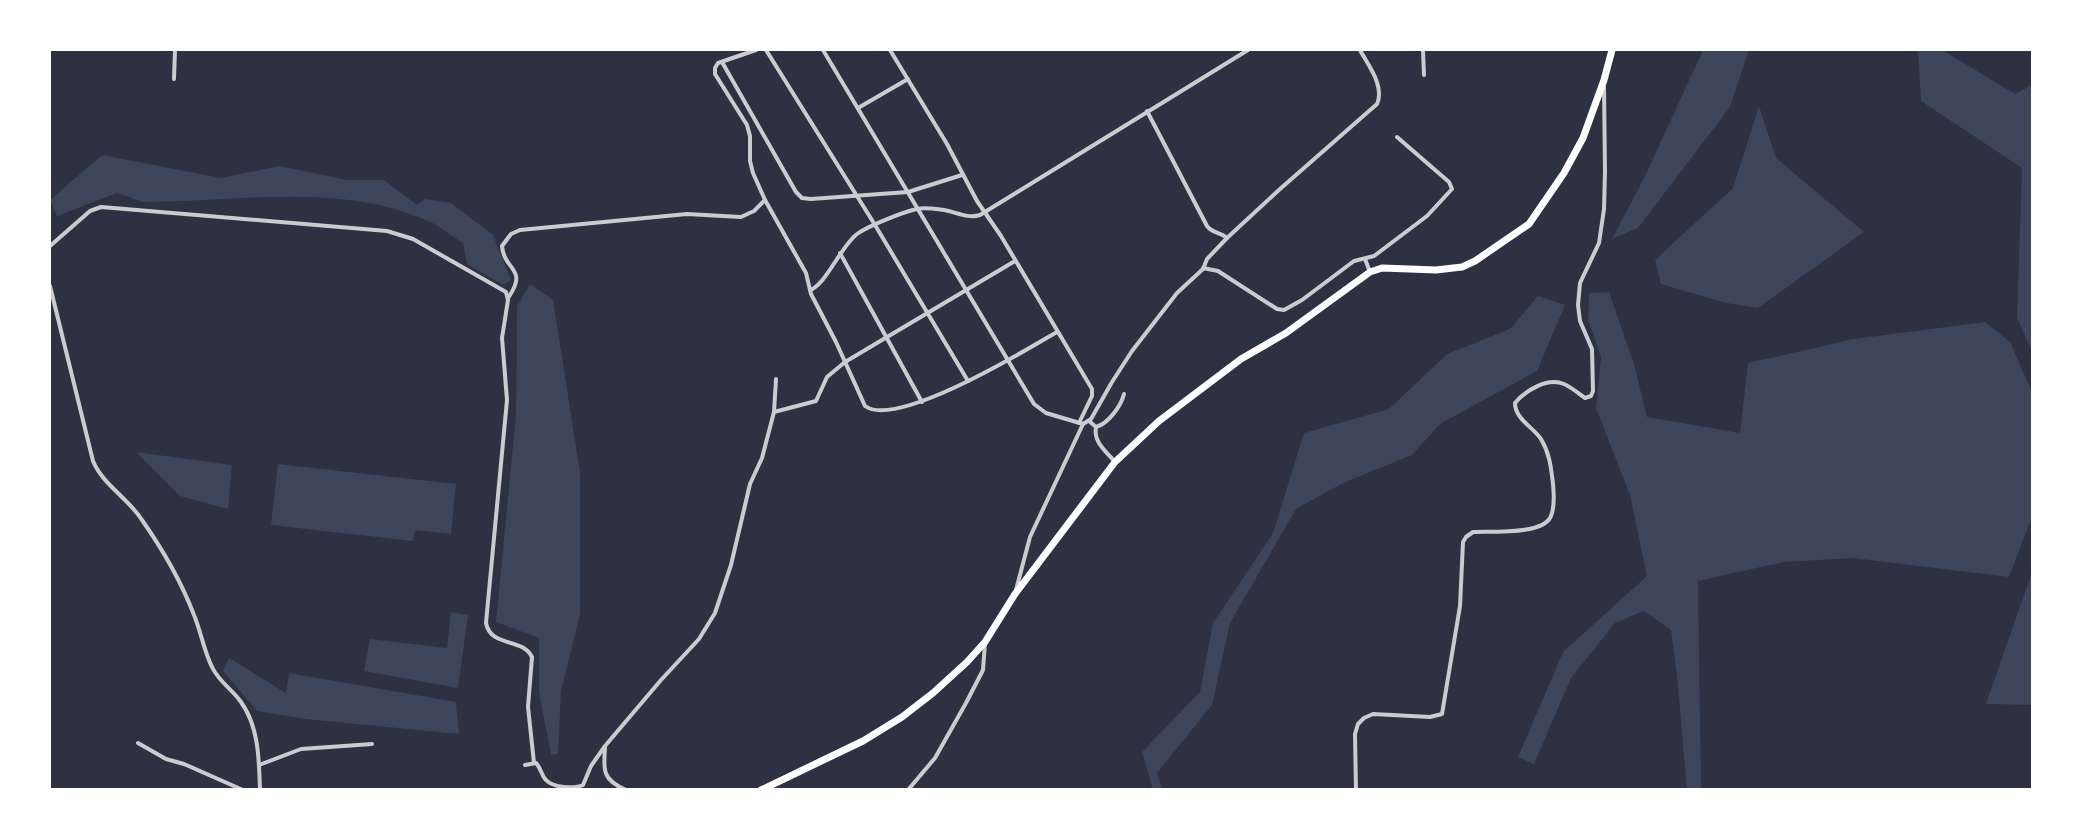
<svg xmlns="http://www.w3.org/2000/svg" width="2082" height="839" font-family="'Alegreya Sans',sans-serif">
	<rect width="100%" height="100%" fill="#2d3142"/>
	<!-- green -->
	<g fill="#3c4559">
		<polygon points="1703,50 1749,50 1730,107 1638,228 1612,239 1645,176"/>
		<polygon points="1918,50 1942,50 2015,94 2032,85 2032,351 2017,318 2022,168 1921,101"/>
		<polygon points="1759,106 1776,158 1864,232 1758,308 1726,303 1661,284 1655,260 1733,188"/>
		<path d="M102 155 221 178 279 166 348 180H384L417 205 425 199 451 203 493 235 511 280 503 285 467 264 463 243C451 236 440 226 428 221 338 182 237 202 143 202L117 193 57 216 50 200Z"/>
		<polygon points="530,284 553,300 580,472 580,614 561,691 558,754 551,755 539,692 539,638 496,622 516,415 517,306"/>
		<polygon points="1609,292 1634,364 1647,417 1740,433 1748,363 1854,339 1985,322 2010,342 2032,392 2032,516 2009,577 1853,558 1783,562 1698,581 1701,789 1687,789 1677,676 1671,630 1644,611 1615,623 1571,678 1534,764 1518,757 1563,652 1647,576 1630,495 1596,408 1601,357 1588,319 1589,293"/>
		<polygon points="1538,296 1565,305 1537,371 1440,424 1412,455 1343,483 1296,509 1230,623 1212,705 1157,773 1162,789 1150,789 1152,786 1142,752 1200,692 1213,623 1273,533 1304,433 1389,409 1447,354 1510,329"/>
		<polygon points="136,452 232,465 228,509 180,496"/>
		<polygon points="278,464 456,484 451,534 415,530 413,541 271,525"/>
		<polygon points="2032,572 2032,705 1986,704"/>
		<polygon points="451,612 468,615 458,688 364,671 370,639 447,648"/>
		<polygon points="229,658 286,693 289,673 456,702 459,734 305,719 257,711 223,671"/>
	</g>
	<g fill="none" stroke-linecap="round" stroke-linejoin="round">
		<!-- minor -->
		<g stroke="#caccd0" stroke-width="4">
			<path d="M756 50 718 63 715 68V74L747 125 750 136V161L753 173 765 200 806 273 811 294 836 342 865 406C897 429 1026 350 1057 332"/>
			<polyline points="766,50 875,225 968,381"/>
			<path d="M823 50 1034 404 1046 413 1083 424 1091 419 1112 382 1132 351 1177 293 1203 269 1207 259 1227 238 1280 189 1377 104C1385 86 1368 65 1360 50"/>
			<polyline points="890,50 947,144 977,201 1001,236 1092,389 1092,396 1079,423"/>
			<polyline points="1423,50 1424,75"/>
			<polyline points="722,62 796,192 802,198 811,199 908,192 962,175"/>
			<polyline points="174,79 175,50"/>
			<polyline points="858,108 908,79"/>
			<path d="M1147 111 1207 226C1213 234 1221 232 1227 238"/>
			<path d="M50 246 90 211 101 207 387 231 413 239 506 292 508 300 502 338 507 400 486 623C491 648 522 637 532 657L528 707 534 763"/>
			<polyline points="840,253 922,402"/>
			<polyline points="1365,259 1370,272"/>
			<polyline points="1203,268 1218,271 1277,309 1284,310 1302,300 1354,261 1374,256 1427,216 1452,189 1449,182 1397,137"/>
			<path d="M50 286 93 461C103 485 128 498 142 520 163 550 181 581 194 615 201 632 204 651 212 667 219 682 232 689 241 702 259 727 259 760 260 790"/>
			<path d="M810 290C825 286 841 246 857 234 868 226 903 212 917 209 925 207 936 209 944 210 956 212 968 219 980 215L1248 50"/>
			<path d="M508 298C529 268 504 271 502 246L511 234 520 230 687 214 741 217 754 211 765 200"/>
			<polyline points="774,412 816,401 827,377 845,362 1015,261"/>
			<path d="M1089 421 1096 427C1108 424 1121 406 1124 394"/>
			<path d="M1096 427C1093 442 1106 451 1115 462"/>
			<polyline points="1016,590 1030,537 1083,424"/>
			<polyline points="138,743 166,759 184,764 243,790"/>
			<path d="M605 748C603 771 603 780 626 790"/>
			<polyline points="259,765 301,749 372,744"/>
			<path d="M525 765 536 763C541 768 541 775 546 780 553 788 575 789 583 785L591 766 605 746 661 680 699 639 715 613 731 565 750 484 762 458 774 412 776 379"/>
			<polyline points="908,790 935,758 966,703 983,670 985,643"/>
			<path d="M1356 790 1355 734 1358 724 1364 718 1373 714 1430 717 1442 714 1460 606 1463 542 1466 537 1473 532C1492 531 1544 535 1551 516 1555 506 1554 494 1553 484 1551 468 1550 454 1541 439 1533 427 1515 419 1515 403 1525 391 1547 377 1564 384 1571 387 1578 393 1585 398L1591 396 1593 391 1592 349 1580 321 1578 305 1580 283 1599 243 1604 209 1605 172 1604 87"/>
		</g>
		<!-- primary -->
		<polyline stroke="#fff" stroke-width="7" points="761,790 863,741 902,717 933,693 967,662 985,642 1015,594 1115,462 1159,421 1241,359 1286,333 1370,272 1382,268 1436,270 1462,267 1475,261 1529,224 1564,173 1583,138 1604,80 1612,50"/>
	</g>
	<!-- border -->
	<rect width="2082" height="839" fill="none" stroke="#ffffff" stroke-width="102"/>
</svg>
